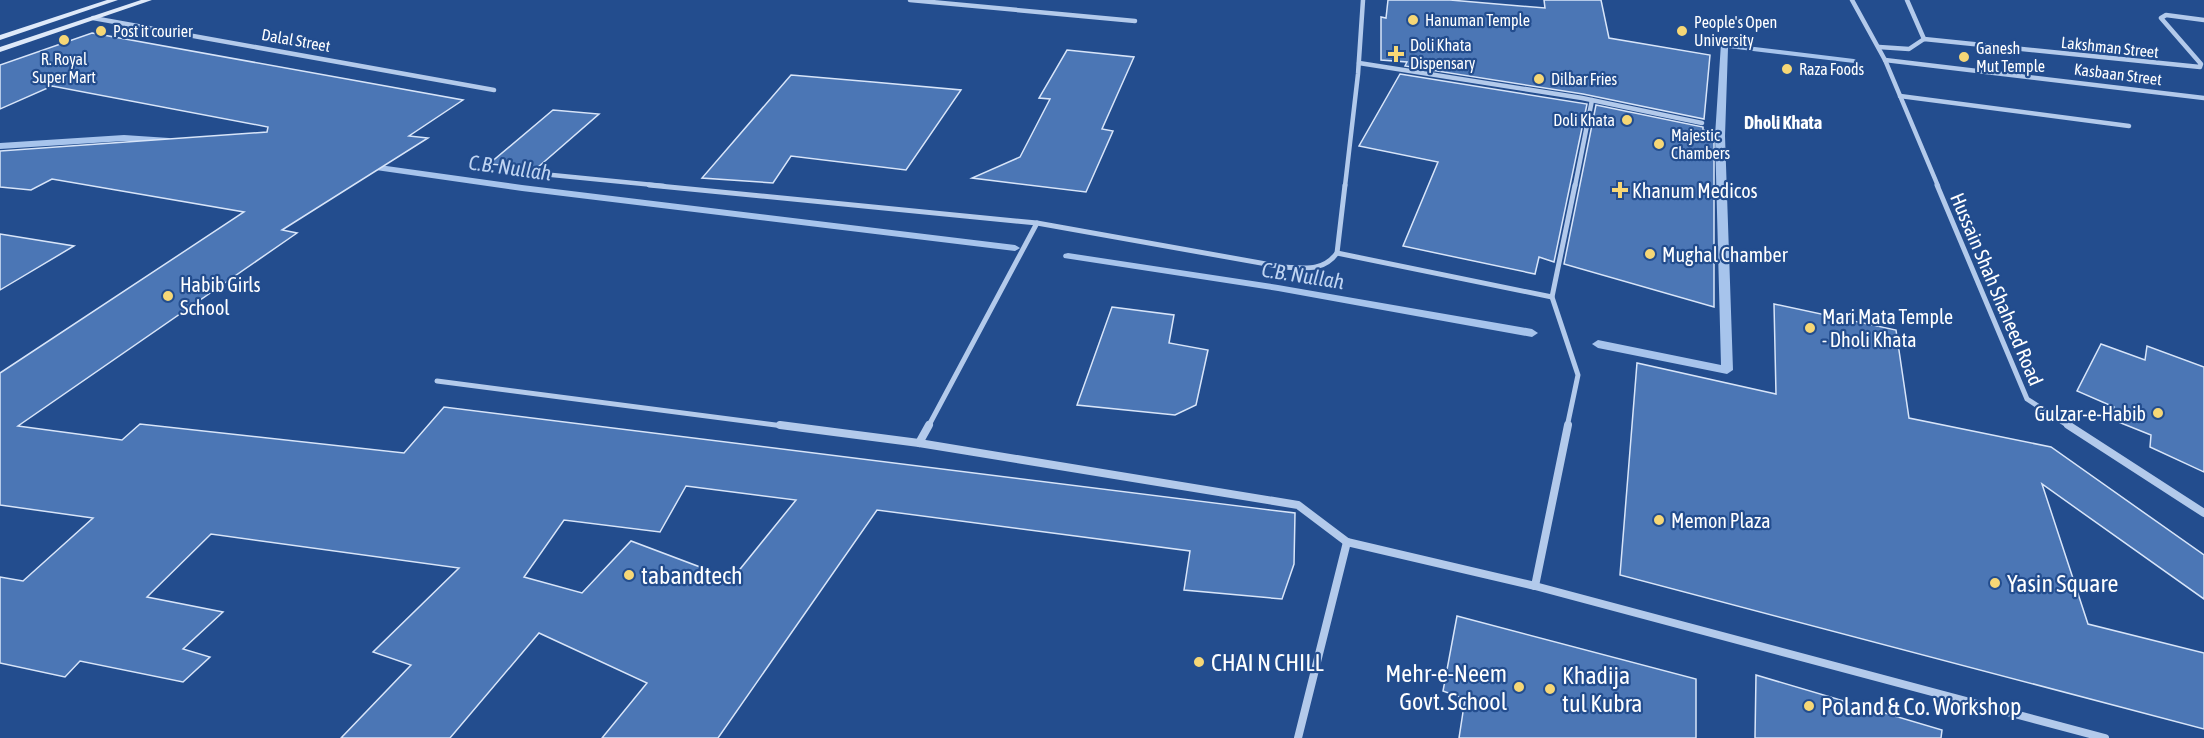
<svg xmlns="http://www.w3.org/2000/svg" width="2204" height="738" font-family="'Asap Condensed',sans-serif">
	<rect width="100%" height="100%" fill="#234d8e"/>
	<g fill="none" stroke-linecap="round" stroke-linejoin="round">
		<!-- stream -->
		<g fill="#a7c4ec" fill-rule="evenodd">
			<polygon points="1721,43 1854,59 1858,61 1854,63 1728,48 1725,136 1733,370 1727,374 1598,348 1592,344 1598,340 1721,365 1715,136"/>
			<polygon points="124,135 169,138 174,141 169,144 124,141 0,149 0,143"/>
			<polygon points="365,163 522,185 1015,245 1020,248 1015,251 522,191 362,168 362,164"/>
			<polygon points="1068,253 1278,285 1532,329 1538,333 1532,337 1278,291 1064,258 1063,256 1064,254"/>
		</g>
	</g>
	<!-- building -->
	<g fill="#4b76b5" stroke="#d8e5f9" stroke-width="1.5" fill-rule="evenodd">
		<polygon points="1388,0 1450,0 1545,8 1544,0 1601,0 1609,38 1710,55 1704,119 1583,94 1405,66 1407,62 1381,60 1381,17 1386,18"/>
		<path d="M92 33 463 100 409 136 428 138 282 230 297 233 18 426 122 440 140 424 404 453 444 407 1295 513 1294 564 1282 599 1184 590 1190 551 877 510 718 738H602L647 683 539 633 450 738H341L411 665 373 652 459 568 211 534 147 597 223 612 183 649 210 657 183 682 80 661 65 677 0 663V577L23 581 93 518 0 505V373L244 212 52 179 31 190 0 187V151L267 132 268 127 52 86 0 109V65ZM686 486 796 500 732 579 631 541 582 593 524 577 564 520 660 532Z"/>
		<polygon points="1067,50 1134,57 1102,129 1113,131 1086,192 972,178 1020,157 1050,99 1039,98"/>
		<polygon points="1400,74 1587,104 1554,262 1539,257 1535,274 1403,246 1438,162 1359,146"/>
		<polygon points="791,75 873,82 961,90 906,170 791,156 773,183 702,178"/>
		<polygon points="1596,105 1703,127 1703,130 1714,133 1714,307 1564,264"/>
		<polygon points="553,110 599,114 537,168 489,164"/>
		<polygon points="0,234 74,246 0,290"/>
		<polygon points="1774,304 1896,330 1909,418 2051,447 2204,555 2204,599 2042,484 2088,624 2204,653 2204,729 1620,575 1637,363 1776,394"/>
		<polygon points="1112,307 1174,315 1169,343 1208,350 1196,405 1175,415 1077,405"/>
		<polygon points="2101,344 2145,360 2147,346 2204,367 2204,472 2150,447 2151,435 2111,419 2114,407 2077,391"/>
		<polygon points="1457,616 1696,679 1696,738 1459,738 1465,699 1443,691"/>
		<polygon points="1756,675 1942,730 1941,738 1755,738"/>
	</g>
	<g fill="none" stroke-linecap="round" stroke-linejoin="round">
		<!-- street-far2 -->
		<g stroke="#b3caeb" stroke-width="4.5">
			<polyline points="910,0 1135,21"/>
			<polyline points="1852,0 1885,60 1938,186"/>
			<polyline points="1907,0 1924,39"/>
			<polyline points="93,18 494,90"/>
			<polyline points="1879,47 1909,49 1924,39 2200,67 2201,64 2161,18 2166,15 2204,20"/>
			<polyline points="1885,60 2204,98"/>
			<polyline points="1359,63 1582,98 1702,123"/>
			<polyline points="1900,96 2129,126"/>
			<polyline points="542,174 664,186"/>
			<polyline points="1345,186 1358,74 1363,0"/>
			<polyline points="1575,186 1592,100"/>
		</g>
		<!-- street-far1 -->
		<g stroke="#b3caeb" stroke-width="5">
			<path d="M649 185 1037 223 1283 267C1304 268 1323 272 1337 253"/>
			<polyline points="1345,185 1337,253 1552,297"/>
			<polyline points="1937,185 2027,399 2070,427"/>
			<polyline points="437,381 791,427"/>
			<polyline points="928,427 1037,223"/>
			<polyline points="1567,427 1578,375 1552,297 1575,185"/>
		</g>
		<!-- street -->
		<g stroke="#b3caeb" stroke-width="8">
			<polyline points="780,425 919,443 1298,505 1347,542 1535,586 2105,738"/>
			<polyline points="2068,425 2204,513"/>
			<polyline points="919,443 929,425"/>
			<polyline points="1535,586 1568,425"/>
			<polyline points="1298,738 1347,542"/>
		</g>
		<!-- secondary -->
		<g fill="#dee9f9" fill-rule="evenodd">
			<polygon points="107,0 118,0 0,40 0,35"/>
			<polygon points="141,0 152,0 0,52 0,47"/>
		</g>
	</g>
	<!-- markers -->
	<g fill="#f6d776" stroke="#234d8e" stroke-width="2">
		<circle cx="1413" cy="20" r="6"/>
		<circle cx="101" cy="31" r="6"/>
		<circle cx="1682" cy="31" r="6"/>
		<circle cx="64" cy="40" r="6"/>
		<path d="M1393 45h6v6h6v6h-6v6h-6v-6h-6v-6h6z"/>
		<circle cx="1964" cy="57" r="6"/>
		<circle cx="1787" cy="69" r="6"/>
		<circle cx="1539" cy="79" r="6"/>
		<circle cx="1627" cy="120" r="6"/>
		<circle cx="1659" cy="144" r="6"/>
		<path d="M1617 181h6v6h6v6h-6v6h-6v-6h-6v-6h6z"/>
		<circle cx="1650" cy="254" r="6"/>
		<circle cx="168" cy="296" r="6"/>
		<circle cx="1810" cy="328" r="6"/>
		<circle cx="2158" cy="413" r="6"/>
		<circle cx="1659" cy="520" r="6"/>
		<circle cx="629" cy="575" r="6"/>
		<circle cx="1995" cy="583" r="6"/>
		<circle cx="1199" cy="662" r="6"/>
		<circle cx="1519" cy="687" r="6"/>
		<circle cx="1550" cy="689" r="6"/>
		<circle cx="1809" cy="706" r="6"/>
	</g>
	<g text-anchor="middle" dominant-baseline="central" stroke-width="4.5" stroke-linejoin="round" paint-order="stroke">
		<!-- far-poi labels -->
		<g font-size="16" fill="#fff" stroke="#234d8e" text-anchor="start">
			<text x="1425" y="20">Hanuman Temple</text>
			<text x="1694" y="22">People's Open<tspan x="1694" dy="18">University</tspan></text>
			<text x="113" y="31">Post it courier</text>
			<text x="1410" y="45">Doli Khata<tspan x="1410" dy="18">Dispensary</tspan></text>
			<text x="1976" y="48">Ganesh<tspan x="1976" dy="18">Mut Temple</tspan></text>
			<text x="64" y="59" text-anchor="middle">R. Royal<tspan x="64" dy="18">Super Mart</tspan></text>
			<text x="1799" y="69">Raza Foods</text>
			<text x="1551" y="79">Dilbar Fries</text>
			<text x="1615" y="120" text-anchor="end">Doli Khata</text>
			<text x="1671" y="135">Majestic<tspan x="1671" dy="18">Chambers</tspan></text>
		</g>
		<!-- far-street labels -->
		<g font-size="16" fill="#fff" stroke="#234d8e">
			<text transform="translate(296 40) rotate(10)">Dalal Street</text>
			<text transform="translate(2110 47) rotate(6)">Lakshman Street</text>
			<text transform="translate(2118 74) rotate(7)">Kasbaan Street</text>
		</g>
		<!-- far-neighbourhood labels -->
		<g font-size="18" font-weight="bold" fill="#fff" stroke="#234d8e">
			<text x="1783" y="122">Dholi Khata</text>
		</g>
		<!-- poi labels -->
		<g font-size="20" fill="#fff" stroke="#234d8e" text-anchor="start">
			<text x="1632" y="190">Khanum Medicos</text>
			<text x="1662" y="254">Mughal Chamber</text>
			<text x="180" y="284">Habib Girls<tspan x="180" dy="23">School</tspan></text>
			<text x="1822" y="316">Mari Mata Temple<tspan x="1822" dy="23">- Dholi Khata</tspan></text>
			<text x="2146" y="413" text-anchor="end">Gulzar-e-Habib</text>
			<text x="1671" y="520">Memon Plaza</text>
		</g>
		<!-- street labels -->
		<g font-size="20" fill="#fff" stroke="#234d8e">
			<text transform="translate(1997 289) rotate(67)">Hussain Shah Shaheed Road</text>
		</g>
		<!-- water labels -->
		<g font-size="21" font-style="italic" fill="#bfd4f2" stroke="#234d8e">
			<text transform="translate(510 167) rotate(8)">C.B. Nullah</text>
			<text transform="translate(1303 275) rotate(9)">C.B. Nullah</text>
		</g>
		<!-- near-poi labels -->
		<g font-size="24" fill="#fff" stroke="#234d8e" text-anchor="start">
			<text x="641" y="575">tabandtech</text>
			<text x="2007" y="583">Yasin Square</text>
			<text x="1211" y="662">CHAI N CHILL</text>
			<text x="1507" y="673" text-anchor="end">Mehr-e-Neem<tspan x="1507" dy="28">Govt. School</tspan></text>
			<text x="1562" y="675">Khadija<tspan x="1562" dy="28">tul Kubra</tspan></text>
			<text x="1821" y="706">Poland &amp; Co. Workshop</text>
		</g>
	</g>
</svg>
